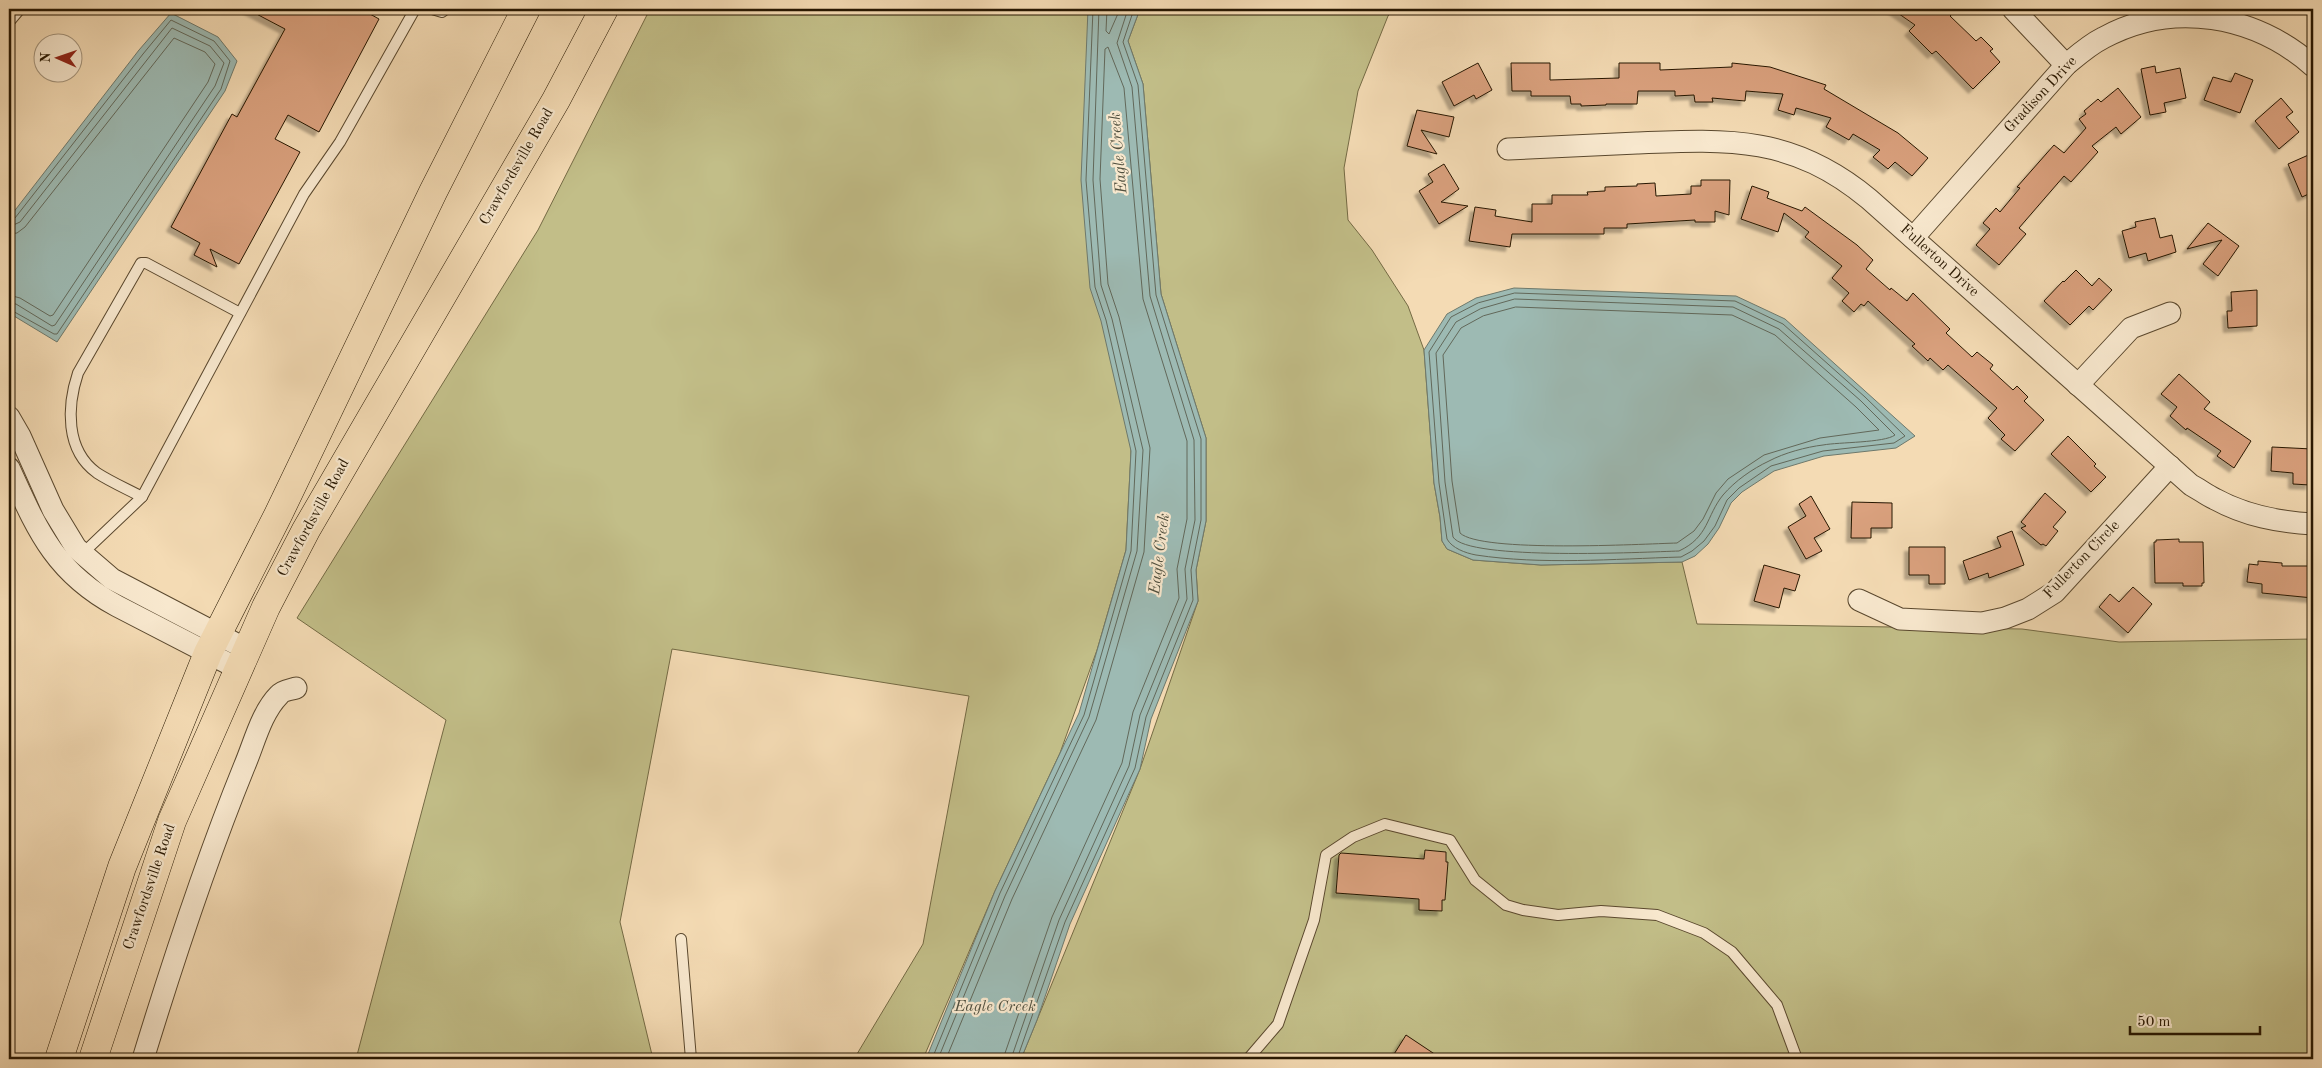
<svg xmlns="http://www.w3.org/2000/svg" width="2322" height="1068" font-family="'Old Standard TT',serif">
	<defs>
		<filter id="shadow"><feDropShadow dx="-4.5" dy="4.5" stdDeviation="1" flood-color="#0004"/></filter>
	</defs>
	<rect width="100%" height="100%" fill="#f4dbb4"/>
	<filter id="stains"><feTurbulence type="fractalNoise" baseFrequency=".004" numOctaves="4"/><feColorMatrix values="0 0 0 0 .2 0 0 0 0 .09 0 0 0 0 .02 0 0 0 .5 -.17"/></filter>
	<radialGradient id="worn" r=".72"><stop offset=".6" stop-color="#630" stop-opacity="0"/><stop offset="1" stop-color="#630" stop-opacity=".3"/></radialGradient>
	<!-- green -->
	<g fill="#c2be88" stroke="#746a44">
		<polygon points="650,9 1088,9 1131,451 1126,550 1097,650 1060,753 995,891 923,1059 854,1059 923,944 969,696 672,649 620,922 653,1059 356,1059 446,720 297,618 538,230"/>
		<polygon points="1140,9 1394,9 1388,16 1358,91 1344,168 1348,220 1372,250 1408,306 1424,350 1434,483 1440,517 1442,541 1447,549 1473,560 1541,565 1682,562 1697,624 2022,629 2119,642 2313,639 2313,1059 1021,1059 1140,769 1198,601 1196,570 1206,521 1206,438 1161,294 1143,84 1128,41"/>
	</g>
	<!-- water -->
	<g fill="#9dbab3" stroke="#6e796c">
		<polygon points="1088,9 1140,9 1128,41 1143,84 1161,294 1206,438 1206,521 1196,570 1198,601 1151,719 1140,769 1070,924 1037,1020 1021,1059 926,1059 995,891 1079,713 1126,550 1131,451 1101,321 1090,288 1081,180"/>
		<polygon points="171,13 218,37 237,61 225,91 57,342 9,313 9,218 139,50"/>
		<polygon points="1514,288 1736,296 1785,319 1915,436 1896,448 1824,456 1774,471 1742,492 1731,503 1719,528 1708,544 1695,556 1682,562 1541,565 1473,560 1447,549 1442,541 1440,517 1434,483 1424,350 1447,314 1476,298"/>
	</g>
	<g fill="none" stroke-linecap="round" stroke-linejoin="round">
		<!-- shore -->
		<g stroke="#62685a" stroke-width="1">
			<polyline points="1107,9 1106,31 1109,34 1120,9"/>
			<polyline points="9,220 15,218 143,54 171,20 214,41 230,61 221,89 57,334 54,334 9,309"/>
			<polyline points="9,227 20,222 172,28 210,46 224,63 215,86 55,325 52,326 16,304 9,303"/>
			<polyline points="9,234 17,233 25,227 174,38 205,52 215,64 208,82 53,315 50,316 20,298 9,295"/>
			<path d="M1515 293 1735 301 1783 324 1865 397 1905 436 1894 443 1823 451 1771 466 1739 488 1727 500 1715 526 1704 541 1692 551 1681 557C1613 559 1542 565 1476 555 1465 553 1452 548 1447 539L1439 483 1429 352 1451 317 1478 303Z"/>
			<path d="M1515 299 1733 307 1779 329 1861 401 1895 435C1884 443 1839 442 1823 445 1806 447 1784 453 1769 461 1752 469 1735 481 1723 495 1706 516 1709 537 1679 551 1646 552 1468 561 1453 537L1445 482 1436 353 1456 322 1480 309Z"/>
			<path d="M1516 307 1732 315 1775 335 1856 407 1879 430 1820 438 1764 455 1728 479 1716 493 1703 519 1694 531 1677 543C1642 544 1481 553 1460 533L1452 481 1443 355 1461 328 1483 316Z"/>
			<polyline points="932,1059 1000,893 1084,715 1131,551 1136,451 1106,320 1095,287 1086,180 1093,9"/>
			<polyline points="938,1059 1005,896 1089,717 1137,551 1143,450 1112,319 1101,285 1093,180 1099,9"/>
			<polyline points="946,1059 1012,899 1096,720 1144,552 1150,448 1119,317 1108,284 1100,179 1105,49 1108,47 1124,88 1143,299 1187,441 1187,519 1177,569 1179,598 1133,712 1122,763 1052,917 1003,1059"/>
			<polyline points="1011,1059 1059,920 1129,766 1140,715 1187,599 1185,569 1195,520 1194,440 1150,296 1132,87 1117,43 1128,9"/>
			<polyline points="1017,1059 1065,922 1135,768 1146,717 1193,600 1191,570 1201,520 1201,439 1156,295 1138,85 1123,42 1134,9"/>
		</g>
	</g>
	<!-- building -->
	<g fill="#daa17e" stroke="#271701" filter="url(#shadow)">
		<polygon points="247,9 361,9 379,19 319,132 288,115 275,139 300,152 239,264 210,249 217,267 194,255 200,243 171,227 232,114 237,117 285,29"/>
		<polygon points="1892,9 1957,9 1950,16 1976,41 1981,37 1993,49 1990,51 2000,62 1973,89 1936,51 1932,54 1909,31 1915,25"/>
		<polygon points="1478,63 1492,90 1476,99 1474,95 1454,106 1442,82"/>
		<polygon points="1511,63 1550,63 1550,80 1619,78 1619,63 1660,63 1660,70 1732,67 1732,63 1770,67 1826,85 1824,89 1898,133 1928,158 1912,176 1895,162 1888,169 1873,157 1880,150 1853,134 1849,140 1826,127 1831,118 1796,108 1794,115 1778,110 1783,94 1746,91 1745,101 1712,98 1713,102 1695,102 1694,95 1675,96 1675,91 1638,91 1637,104 1606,104 1606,105 1581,106 1581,104 1571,104 1570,96 1531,96 1531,91 1512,91"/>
		<polygon points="2155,66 2156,73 2180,68 2186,98 2164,103 2166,112 2150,115 2141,69"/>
		<polygon points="2235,73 2253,80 2240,113 2204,100 2213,77 2231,82"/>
		<polygon points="2118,88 2141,117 2121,134 2116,127 2092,146 2098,152 2071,182 2064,176 2019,228 2026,234 1999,265 1976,245 1990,229 1983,223 1996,208 2000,212 2020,188 2017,187 2054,145 2064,153 2086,128 2079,119 2086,114 2084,111 2098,99 2101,102"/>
		<polygon points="2281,98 2293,112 2286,117 2299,132 2279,149 2255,121"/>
		<polygon points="1417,110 1454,117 1449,137 1421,130 1437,154 1407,146"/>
		<polygon points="2313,153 2313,192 2302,197 2288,164"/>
		<polygon points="1444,164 1459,189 1441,202 1468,206 1439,224 1419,191 1433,182 1428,174"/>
		<polygon points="1701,180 1730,180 1729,215 1715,211 1715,222 1695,222 1695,220 1627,224 1627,228 1604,228 1604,234 1512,234 1510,247 1469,241 1475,207 1496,210 1495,216 1532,222 1532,204 1552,204 1552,195 1588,195 1587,192 1605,191 1605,187 1637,186 1637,184 1655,183 1656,196 1691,194 1691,186 1701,186"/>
		<polygon points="1752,186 1769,192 1767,198 1802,211 1805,207 1857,245 1873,260 1866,269 1890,290 1891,288 1907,301 1913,293 1950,329 1946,333 1972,357 1977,352 1993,365 1990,369 2013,390 2017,386 2028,397 2024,401 2044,420 2015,451 2001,439 2005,435 1988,418 1997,408 1948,365 1943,370 1930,358 1928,361 1912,346 1915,344 1868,301 1864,306 1861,304 1854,312 1842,301 1849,293 1832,278 1842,266 1805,237 1809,232 1784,213 1778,232 1741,219"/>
		<polygon points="2155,218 2160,238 2172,235 2176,252 2148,261 2146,253 2129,258 2122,231 2136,227 2135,222"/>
		<polygon points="2208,223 2239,246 2218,276 2203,264 2222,240 2187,249"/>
		<polygon points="2076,270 2092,286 2099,278 2112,290 2093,310 2089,306 2070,325 2044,301 2063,281 2064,282"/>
		<polygon points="2257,290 2257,326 2228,328 2227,311 2232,311 2231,292"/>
		<polygon points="2179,374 2210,402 2204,409 2251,441 2234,468 2217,456 2221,451 2187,428 2186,430 2170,416 2177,407 2161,394"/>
		<polygon points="2068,436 2096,464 2094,466 2106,477 2091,492 2051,454"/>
		<polygon points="2272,447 2312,449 2310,485 2293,484 2293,473 2271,471"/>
		<polygon points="2045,493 2066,512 2053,527 2058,531 2046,546 2043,544 2041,545 2021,528 2026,526 2021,522"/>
		<polygon points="1811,496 1830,529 1814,538 1822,551 1806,559 1788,527 1806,516 1799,504"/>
		<polygon points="1852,502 1892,503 1892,528 1871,528 1871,538 1851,538"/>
		<polygon points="2012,531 2024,565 1989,578 1988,573 1969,580 1963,561 2001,547 1997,537"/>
		<polygon points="2179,539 2179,542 2203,542 2204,583 2202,583 2202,586 2183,586 2183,583 2155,583 2154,542 2156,542 2156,540"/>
		<polygon points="1909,547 1945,547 1945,584 1929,584 1929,575 1909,575"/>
		<polygon points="2258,561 2282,563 2282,566 2313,566 2313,598 2262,593 2262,584 2247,582 2249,564 2258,565"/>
		<polygon points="1764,565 1800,575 1795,591 1784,588 1779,608 1754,601"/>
		<polygon points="2133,587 2152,604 2128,633 2099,607 2110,594 2119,602"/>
		<polygon points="1425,850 1446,852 1446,862 1448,862 1445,900 1442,900 1442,911 1419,910 1419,899 1336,893 1339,855 1341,853 1424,859"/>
		<polygon points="1406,1035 1442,1059 1391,1059"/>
	</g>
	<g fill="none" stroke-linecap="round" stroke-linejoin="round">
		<!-- service casing -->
		<g stroke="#5a482e" stroke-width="12">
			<g id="service">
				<polyline points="432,9 442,12 446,9"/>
				<polyline points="9,22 20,9"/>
				<path d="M142 497C127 489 111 482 97 473 65 450 67 406 78 373L141 263H146L240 313"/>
				<polyline points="81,555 142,497 304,194 340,142 415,9"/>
				<polyline points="681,939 691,1059"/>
				<polyline points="1248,1059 1278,1024 1314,920 1326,855 1353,837 1385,824 1450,840 1475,880 1506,905 1523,910 1558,915 1601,911 1657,915 1704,933 1732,952 1777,1005 1797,1059"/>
			</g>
		</g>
		<!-- minor casing -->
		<g stroke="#5a482e" stroke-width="23">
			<g id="minor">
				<polyline points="2013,9 2066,65"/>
				<path d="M1508 149C1551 147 1594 145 1637 143 1730 139 1793 136 1869 199L2191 485C2199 489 2206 495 2215 499 2246 516 2278 522 2313 524"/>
				<path d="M1913 238 2066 65C2078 55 2089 45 2103 38 2173 0 2255 15 2313 66"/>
				<polyline points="2078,385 2131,328 2170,313"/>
				<polyline points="9,417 20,436 53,510 76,548 112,579 246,649"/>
				<path d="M9 468C37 529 54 572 117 606L237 668"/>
				<polyline points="1859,600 1900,619 1982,623 2005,618 2028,609 2055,592 2170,466"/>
				<path d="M143 1059C173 961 205 863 244 767 254 744 261 713 279 695 283 690 290 690 296 688"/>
			</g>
		</g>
		<!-- primary casing -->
		<g stroke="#271701" stroke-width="29">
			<g id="primary">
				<polyline points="59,1059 122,867 208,653 278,515 433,192 526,9"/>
				<polyline points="93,1059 172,821 266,607 306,530 556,100 604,9"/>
			</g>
		</g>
		<!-- service -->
		<use href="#service" stroke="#f8e8ce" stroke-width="10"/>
		<!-- minor -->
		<use href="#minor" stroke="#f8e8ce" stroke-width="21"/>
		<!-- primary -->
		<use href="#primary" stroke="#f4dbb4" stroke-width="28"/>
	</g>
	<g text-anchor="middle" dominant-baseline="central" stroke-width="4.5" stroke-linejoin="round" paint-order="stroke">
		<!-- street labels -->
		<g font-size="15" fill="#271701" stroke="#f8e8ce">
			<text transform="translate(2041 95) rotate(-47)">Gradison Drive</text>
			<text transform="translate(517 167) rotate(-60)">Crawfordsville Road</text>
			<text transform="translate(1939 261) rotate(42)">Fullerton Drive</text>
			<text transform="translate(314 518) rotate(-61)">Crawfordsville Road</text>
			<text transform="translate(2082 560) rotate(-46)">Fullerton Circle</text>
			<text transform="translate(150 887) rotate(-71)">Crawfordsville Road</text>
		</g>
		<!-- water labels -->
		<g font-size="16" font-style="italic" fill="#50503f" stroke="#f8e8ce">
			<text transform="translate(1119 153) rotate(-95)">Eagle Creek</text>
			<text transform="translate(1160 554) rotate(-83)">Eagle Creek</text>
			<text x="995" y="1007">Eagle Creek</text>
		</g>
	</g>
	<!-- margin -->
	<rect width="2322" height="1068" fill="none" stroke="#f4dbb4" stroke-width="30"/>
	<rect x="10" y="10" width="2302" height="1048" fill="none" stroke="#271701" stroke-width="2.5"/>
	<rect x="15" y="15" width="2292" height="1038" fill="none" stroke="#271701"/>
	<!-- north arrow -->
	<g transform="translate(58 58) rotate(272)"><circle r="24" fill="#f8e8ce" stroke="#a4947c"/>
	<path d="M0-4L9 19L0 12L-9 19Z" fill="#8f2418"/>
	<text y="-8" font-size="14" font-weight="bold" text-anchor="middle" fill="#271701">N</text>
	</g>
	<!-- scale -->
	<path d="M2130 1026v8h130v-8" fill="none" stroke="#271701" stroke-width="2.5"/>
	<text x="2137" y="1026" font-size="15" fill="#271701" stroke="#f8e8ce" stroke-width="4" paint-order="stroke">50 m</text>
	<rect width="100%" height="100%" filter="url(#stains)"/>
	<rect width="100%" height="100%" fill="url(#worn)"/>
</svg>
